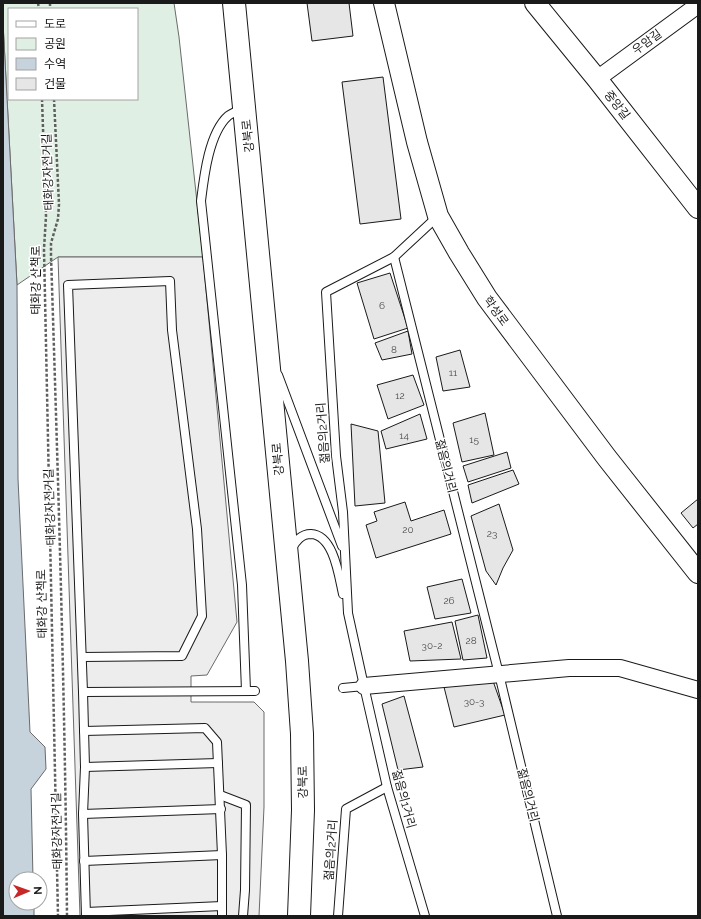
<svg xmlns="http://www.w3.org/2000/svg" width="701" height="919" font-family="Raleway,'Noto Sans KR',sans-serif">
	<rect width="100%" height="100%" fill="#fff"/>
	<!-- green -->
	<path fill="#e0efe3" stroke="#6a6a6a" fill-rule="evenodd" d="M3 3H174L179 37 203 257H58L17 285 3 23ZM9 9H137V99H9Z"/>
	<!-- parking -->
	<polygon fill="#ededed" stroke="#6a6a6a" points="58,257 203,257 237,622 207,675 191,676 191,702 254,702 264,712 264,807 259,916 80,916"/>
	<!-- water -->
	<polygon fill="#c6d2dc" stroke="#6a6a6a" points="3,23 17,285 18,479 30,732 45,747 46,769 31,789 33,879 16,879 16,903 34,903 34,916 3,916"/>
	<!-- building -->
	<g fill="#e6e6e6" stroke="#1a1a1a">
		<polygon points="307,3 349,3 353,36 312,41"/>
		<polygon points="383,77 401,219 360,224 342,82"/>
		<polygon points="390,273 408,328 374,339 357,283"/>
		<polygon points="408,331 412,354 382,360 375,343"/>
		<polygon points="460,350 470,387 443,391 436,357"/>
		<polygon points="413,375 424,405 388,419 377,385"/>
		<polygon points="485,413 494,455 462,462 453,423"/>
		<polygon points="420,414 427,439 386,449 381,431"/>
		<polygon points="351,424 378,431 385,503 355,506"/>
		<polygon points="507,452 511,468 468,482 463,466"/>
		<polygon points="513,470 519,484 472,503 468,485"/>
		<polygon points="698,499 698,524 693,528 681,513"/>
		<polygon points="405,502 411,521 444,510 451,534 376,558 366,525 377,521 374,512"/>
		<polygon points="499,504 513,550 503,568 496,585 486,571 471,516"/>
		<polygon points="462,579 471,613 435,619 427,587"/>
		<polygon points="478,615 487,658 463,660 455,621"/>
		<polygon points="452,622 461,659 410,661 404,631"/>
		<polygon points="493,681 505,715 454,727 444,687"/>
		<polygon points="404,696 423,767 398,770 382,704"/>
	</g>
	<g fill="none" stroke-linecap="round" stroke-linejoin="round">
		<!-- service casing -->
		<g stroke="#1a1a1a" stroke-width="10">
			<g id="service">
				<path d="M242 108C238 111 232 113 228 116 209 133 204 176 201 201L242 585 246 691"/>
				<polyline points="394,257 499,674 557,916"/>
				<polyline points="278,375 342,546"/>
				<path d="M292 548C296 541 301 534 311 534 334 535 339 577 343 594"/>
				<polyline points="82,657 182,656 202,616 197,529 172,330 170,281 68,285 83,692 85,767 83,814 86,916"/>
				<polyline points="364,686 387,787 425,916"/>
				<polyline points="343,688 364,686 348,613 343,512 336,456 326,292 394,257 437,217"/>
				<polyline points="83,692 255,691"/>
				<polyline points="84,731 205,728 217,742 222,855 222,916"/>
				<polyline points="85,767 218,763"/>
				<polyline points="220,795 246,805 245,890 243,916"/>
				<polyline points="83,814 221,809"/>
				<polyline points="84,861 222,855"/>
				<polyline points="86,912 222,906"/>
				<polyline points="338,916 346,809 387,787"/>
			</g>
		</g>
		<!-- minor casing -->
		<g stroke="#1a1a1a" stroke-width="18">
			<g id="minor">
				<polyline points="597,79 698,5"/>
				<polyline points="364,686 569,668 620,668 698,690"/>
			</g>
		</g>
		<!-- tertiary casing -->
		<g stroke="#1a1a1a" stroke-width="22">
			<g id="tertiary">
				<polyline points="384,3 417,142 438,216 459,253 487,298 607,458 698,573"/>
				<polyline points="535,3 597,79 698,208"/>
			</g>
		</g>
		<!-- secondary casing -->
		<g stroke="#1a1a1a" stroke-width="24">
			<polyline id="secondary" points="234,3 297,661 302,734 303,810 299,916"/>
		</g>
		<!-- path -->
		<g stroke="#5f5f5f" stroke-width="2.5" stroke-dasharray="3 2" stroke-linecap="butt">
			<polyline points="38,3 39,9"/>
			<polyline points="50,3 50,9"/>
			<polyline points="42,99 46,216 44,249 58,916"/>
			<path d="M54 99 59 204 58 219 51 243V255C58 475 65 695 67 916"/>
		</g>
		<!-- service -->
		<use href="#service" stroke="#fff" stroke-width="8"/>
		<!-- minor -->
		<use href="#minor" stroke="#fff" stroke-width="16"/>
		<!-- tertiary -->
		<use href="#tertiary" stroke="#fff" stroke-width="20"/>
		<!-- secondary -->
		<use href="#secondary" stroke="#fff" stroke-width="22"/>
	</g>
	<g text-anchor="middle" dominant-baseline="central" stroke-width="3" stroke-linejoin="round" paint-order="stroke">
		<!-- number labels -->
		<g font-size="10" fill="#4d4d4d">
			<text x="382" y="305">6</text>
			<text x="394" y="349">8</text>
			<text x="453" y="372">11</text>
			<text x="400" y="395">12</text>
			<text x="404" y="435">14</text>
			<text x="474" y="439">15</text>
			<text x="408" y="529">20</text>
			<text x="492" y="533">23</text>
			<text x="449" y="600">26</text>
			<text x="471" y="640">28</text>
			<text x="432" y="645">30-2</text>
			<text x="474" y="701">30-3</text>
		</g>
		<!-- street labels -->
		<g font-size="12" fill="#1a1a1a" stroke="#fff">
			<text transform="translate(647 42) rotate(-36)">우암길</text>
			<text transform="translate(617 105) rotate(52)">중앙길</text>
			<text transform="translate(248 136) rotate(-96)">강북로</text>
			<text transform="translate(48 172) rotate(-92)">태화강자전거길</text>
			<text transform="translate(36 280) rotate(-90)">태화강 산책로</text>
			<text transform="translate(496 311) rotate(54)">학성로</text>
			<text transform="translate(323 433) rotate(-94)">젊음의2거리</text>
			<text transform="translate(278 459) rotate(-95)">강북로</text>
			<text transform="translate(446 466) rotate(76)">젊음의거리</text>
			<text transform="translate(50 507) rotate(-92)">태화강자전거길</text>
			<text transform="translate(42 604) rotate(-91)">태화강 산책로</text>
			<text transform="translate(303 782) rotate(-91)">강북로</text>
			<text transform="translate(528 795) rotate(76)">젊음의거리</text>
			<text transform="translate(404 799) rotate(75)">젊음의1거리</text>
			<text transform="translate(57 831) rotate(-91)">태화강자전거길</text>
			<text transform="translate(331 850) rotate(-86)">젊음의2거리</text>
		</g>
	</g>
	<!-- border -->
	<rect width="701" height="919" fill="none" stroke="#1a1a1a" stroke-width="8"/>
	<!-- legend -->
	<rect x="8" y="8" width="130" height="92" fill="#ffffff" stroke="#a3a3a3"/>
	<rect x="16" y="21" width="20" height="6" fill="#ffffff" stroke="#a3a3a3"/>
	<text x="44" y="28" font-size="12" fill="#1a1a1a">도로</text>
	<rect x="16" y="38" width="20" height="12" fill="#e0efe3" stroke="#a3a3a3"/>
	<text x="44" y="48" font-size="12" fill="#1a1a1a">공원</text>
	<rect x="16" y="58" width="20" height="12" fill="#c6d2dc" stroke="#a3a3a3"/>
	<text x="44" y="68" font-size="12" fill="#1a1a1a">수역</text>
	<rect x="16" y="78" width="20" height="12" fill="#e6e6e6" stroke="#a3a3a3"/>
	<text x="44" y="88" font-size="12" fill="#1a1a1a">건물</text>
	<!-- north arrow -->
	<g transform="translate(28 891) rotate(88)"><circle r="19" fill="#ffffff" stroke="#a3a3a3"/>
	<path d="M0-3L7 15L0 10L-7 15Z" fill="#c62828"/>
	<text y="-6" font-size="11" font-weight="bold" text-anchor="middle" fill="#1a1a1a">N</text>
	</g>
</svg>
